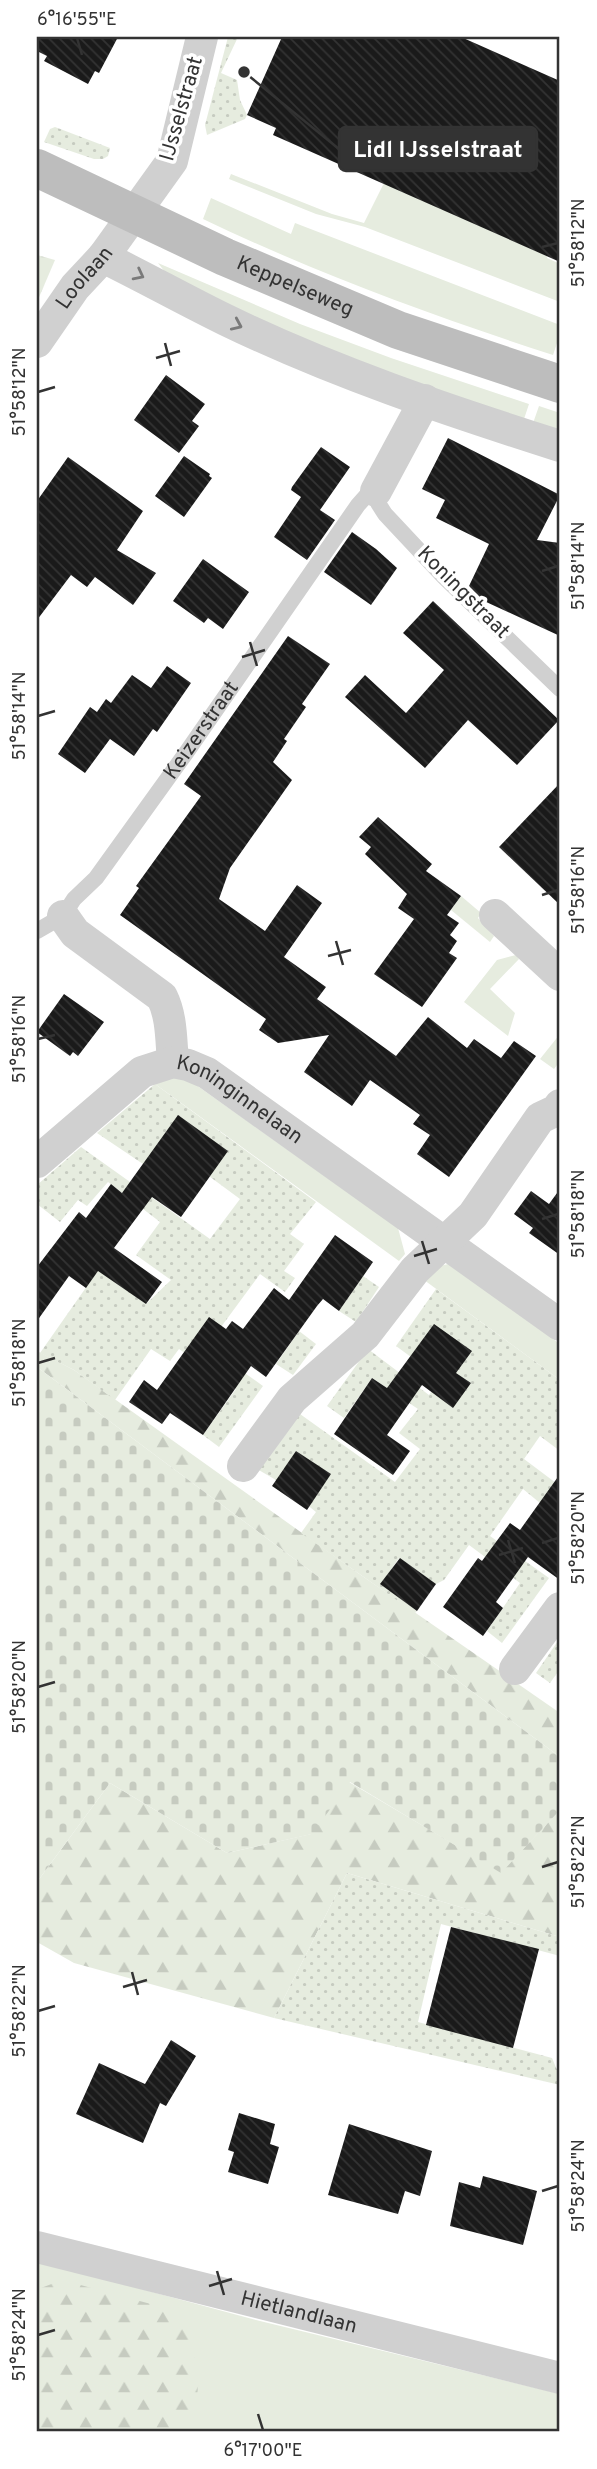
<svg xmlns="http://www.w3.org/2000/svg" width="597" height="2469" font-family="Overpass,sans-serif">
	<defs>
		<pattern id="forest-firs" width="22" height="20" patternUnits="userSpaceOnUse" patternTransform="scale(1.75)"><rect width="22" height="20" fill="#e6ecdf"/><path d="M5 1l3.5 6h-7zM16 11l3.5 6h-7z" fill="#c6cbc0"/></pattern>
		<pattern id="cemetery-stones" width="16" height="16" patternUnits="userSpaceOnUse" patternTransform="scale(1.75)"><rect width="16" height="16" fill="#e6ecdf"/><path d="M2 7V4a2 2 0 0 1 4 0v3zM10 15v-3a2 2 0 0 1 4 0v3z" fill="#c6cbc0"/></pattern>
		<pattern id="garden-dots" width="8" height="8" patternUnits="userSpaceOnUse" patternTransform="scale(1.75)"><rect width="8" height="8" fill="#e6ecdf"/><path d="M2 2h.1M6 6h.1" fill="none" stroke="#c6cbc0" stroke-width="1.8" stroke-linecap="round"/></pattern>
		<pattern id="building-back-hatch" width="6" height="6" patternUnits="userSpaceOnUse" patternTransform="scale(1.75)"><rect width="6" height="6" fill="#1a1a1a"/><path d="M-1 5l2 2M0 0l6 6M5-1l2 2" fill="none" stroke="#333"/></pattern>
	</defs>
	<rect width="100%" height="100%" fill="#fff"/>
	<!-- green -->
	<g fill="#e6ecdf">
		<polygon points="231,174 332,214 364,223 384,183 547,256 547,258 560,264 560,302 365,227 316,214 229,179"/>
		<path d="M211 198 291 234 295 223 560 325V334L553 355C433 316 316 273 203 219Z"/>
		<polygon points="158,263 300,324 391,358 529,404 523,422 370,367 231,308 165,272"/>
		<polygon points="539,406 560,413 560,435 532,426"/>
		<polygon points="461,896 481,913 478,918 494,936 490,942 451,910"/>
		<polygon points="516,955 519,959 490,989 515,1013 508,1036 464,1002 497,960"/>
		<polygon points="560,1034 560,1061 554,1069 540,1059"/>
		<polygon points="174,1076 192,1082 398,1228 405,1254 399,1261 155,1084"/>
		<polygon points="448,1264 560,1344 560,1380 420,1277 424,1270"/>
		<polygon points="37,2261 260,2321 560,2394 560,2432 37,2432"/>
	</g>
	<!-- forest -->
	<g fill="url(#forest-firs)">
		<polygon points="37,255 55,260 37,302"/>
		<polygon points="37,1351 74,1370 358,1573 560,1713 560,1757 37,1367"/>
		<polygon points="349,1782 501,1872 560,1810 560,1937 347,1873 274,2018 74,1963 37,1942 37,1882 110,1783 227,1853 311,1834"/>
		<polygon points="62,2280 173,2310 189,2326 199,2378 194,2423 191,2432 37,2432 37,2293 41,2288"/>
	</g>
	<!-- cemetery -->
	<polygon fill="url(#cemetery-stones)" points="37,1367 560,1757 560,1810 501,1873 350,1782 312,1834 227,1853 110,1783 37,1882"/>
	<!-- garden -->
	<g fill="url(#garden-dots)">
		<polygon points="228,37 238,37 221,73 237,80 240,100 247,115 245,119 207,135 205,125"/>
		<polygon points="55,127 110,148 108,156 103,159 94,159 44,142 50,129"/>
		<polygon points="155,1084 316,1202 290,1234 304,1244 284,1271 295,1278 285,1292 260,1274 207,1346 263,1386 219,1447 203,1435 236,1389 179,1349 170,1361 151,1349 115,1400 74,1370 40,1353 99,1269 146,1304 171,1280 136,1255 160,1222 108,1182 87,1206 78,1200 60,1222 37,1204 37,1185 81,1147 210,1239 240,1199 198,1168 143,1164 97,1133"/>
		<polygon points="363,1276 379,1287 356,1322 339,1311"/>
		<polygon points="436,1289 560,1380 560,1451 540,1436 524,1459 560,1486 560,1558 540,1503 523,1489 490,1536 549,1578 502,1643 487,1631 520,1583 469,1545 444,1580 436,1584 399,1558 381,1584 417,1611 415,1613 301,1533 316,1512 276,1480 257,1469 300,1414 395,1482 420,1449 399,1433 418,1409 372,1378 344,1418 327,1406 368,1349 429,1395 441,1379 396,1346"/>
		<polygon points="299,1331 316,1344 293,1375 276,1364"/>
		<polygon points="560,1638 560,1669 550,1683 536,1673"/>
		<polygon points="347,1873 560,1937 560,1970 557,1970 560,1956 441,1924 418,2022 552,2058 560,2077 560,2085 274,2018"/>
	</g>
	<!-- building -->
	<g fill="url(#building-back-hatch)">
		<polygon points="37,37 118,37 99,73 95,71 88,84 44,61 47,56 37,51"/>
		<polygon points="282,37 461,37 560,81 560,262 273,135 276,128 247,115"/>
		<polygon points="166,375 205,404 192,421 199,426 179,453 134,420"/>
		<polygon points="448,438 560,495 537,540 560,543 560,636 484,601 469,586 489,544 436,518 445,500 422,489"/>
		<polygon points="321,447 350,467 320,510 335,520 307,560 274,537 301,497 291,490 292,487"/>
		<polygon points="184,456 210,474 209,476 212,478 184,517 155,496"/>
		<polygon points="68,457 143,511 117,550 156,573 133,605 95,577 87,587 71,575 37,620 37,501"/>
		<polygon points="352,532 376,549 397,568 371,605 324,572"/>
		<polygon points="203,559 249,592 223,629 208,618 204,623 173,601"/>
		<polygon points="433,601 559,720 517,765 468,720 425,768 345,697 365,675 406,713 444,670 403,633"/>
		<polygon points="288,636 330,664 302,704 306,707 284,739 287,741 273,762 292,780 230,868 219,899 265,931 297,885 322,903 284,957 326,987 317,999 396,1056 428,1017 467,1048 474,1039 501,1058 514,1041 536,1056 449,1177 417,1154 430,1135 413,1124 420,1115 370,1080 352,1106 304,1072 329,1035 278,1043 259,1030 266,1019 120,915 139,888 136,886 201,796 184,784"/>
		<polygon points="167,666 191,683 157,732 153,729 134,756 110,739 85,773 58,754 90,707 97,712 106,699 111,703 132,675 151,688"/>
		<polygon points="560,783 560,905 499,847"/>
		<polygon points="378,817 432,864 426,871 461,896 447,915 459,923 450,935 457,941 449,953 457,958 422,1007 374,974 414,919 398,908 407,894 365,854 371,847 359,837"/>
		<polygon points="64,994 104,1022 78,1056 73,1052 70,1056 37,1032"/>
		<polygon points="178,1115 228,1151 181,1217 152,1197 114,1248 162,1282 146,1304 98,1271 86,1288 69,1276 37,1321 37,1267 79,1212 86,1218 111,1184 122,1193"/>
		<polygon points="560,1189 560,1255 529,1233 533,1228 514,1214 531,1191 549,1204"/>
		<polygon points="335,1235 373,1262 339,1311 323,1299 317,1306 266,1377 251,1366 203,1435 170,1413 162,1424 129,1402 144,1380 157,1390 209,1317 226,1329 232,1321 243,1329 274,1288 289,1300"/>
		<polygon points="434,1324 472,1351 456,1373 471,1383 453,1408 422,1385 387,1435 410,1451 393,1475 334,1434 372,1378 387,1388"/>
		<polygon points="296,1451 331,1474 307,1510 272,1486"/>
		<polygon points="560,1474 560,1580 528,1557 496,1602 503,1608 483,1636 443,1607 478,1558 482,1561 510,1523 520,1530"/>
		<polygon points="400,1558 436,1584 417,1611 380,1584"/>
		<polygon points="451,1927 539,1949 513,2048 426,2025"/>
		<polygon points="171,2040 196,2056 166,2106 160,2103 143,2143 76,2114 99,2063 145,2084"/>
		<polygon points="239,2113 275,2124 270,2144 279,2147 268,2184 228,2172 234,2152 228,2150"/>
		<polygon points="349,2124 432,2151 420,2196 405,2191 398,2214 328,2195"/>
		<polygon points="483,2176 537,2191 523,2245 450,2226 459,2182 480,2188"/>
	</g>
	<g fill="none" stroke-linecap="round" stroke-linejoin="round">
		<!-- service -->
		<path stroke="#d0d0d0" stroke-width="16" id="s1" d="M37 931 63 916 74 899 96 878 186 753 358 505 366 496 376 491 378 503 385 514 444 577 560 689"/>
		<!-- minor -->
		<g stroke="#d0d0d0" stroke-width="32">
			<path d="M103 257C144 277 185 300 226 320 333 372 447 410 560 446"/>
			<path id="s2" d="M37 342 75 287 103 257 172 161 202 37"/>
			<polyline points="376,491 425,400"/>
			<polyline points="495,915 560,975"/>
			<path d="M63 916 75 933 162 997C172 1017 171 1041 173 1062"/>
			<path id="s3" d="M37 1162 142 1072 173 1062 188 1065 207 1073 560 1325"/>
			<polyline points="243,1466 292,1399 365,1335 415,1270 473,1215 540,1118 557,1110 560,1105"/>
			<polyline points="515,1669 560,1608"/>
			<path id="s4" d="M37 2247 560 2378"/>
		</g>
		<!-- secondary -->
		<path stroke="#bdbdbd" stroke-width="38" id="s5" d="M37 168 225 257 398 330 560 384"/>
	</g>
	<!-- one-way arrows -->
	<defs><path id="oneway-chevron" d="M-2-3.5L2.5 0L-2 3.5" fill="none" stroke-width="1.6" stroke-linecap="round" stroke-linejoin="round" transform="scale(1.75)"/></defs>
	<g stroke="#7a7a7a">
		<use href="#oneway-chevron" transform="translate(139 275) rotate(27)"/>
		<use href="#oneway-chevron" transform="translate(237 325) rotate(24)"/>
	</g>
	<!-- ticks -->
	<path fill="none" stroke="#333" stroke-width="2.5" d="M77 38 82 55M542 247 558 243M165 343 171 366M156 358 180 351M38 392 55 387M542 571 558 566M250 642 257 666M242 657 265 650M38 716 55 711M542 895 558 890M336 941 343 965M328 956 351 950M38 1039 55 1035M542 1219 558 1214M422 1241 429 1264M414 1256 437 1249M38 1363 55 1358M508 1540 515 1563M542 1543 558 1538M499 1555 523 1548M38 1687 55 1682M542 1867 558 1862M132 1972 138 1995M123 1987 147 1980M38 2011 55 2006M542 2191 558 2186M217 2271 224 2295M209 2286 232 2279M38 2335 55 2330M258 2414 263 2430"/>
	<g text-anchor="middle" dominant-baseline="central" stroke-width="7" stroke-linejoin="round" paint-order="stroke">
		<!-- street labels -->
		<g font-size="21" fill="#333" stroke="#fff">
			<text transform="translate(182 109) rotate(-74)">IJsselstraat</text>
			<text stroke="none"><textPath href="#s2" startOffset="80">Loolaan</textPath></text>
			<text stroke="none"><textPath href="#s5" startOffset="284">Keppelseweg</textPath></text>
			<text transform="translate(463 593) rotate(45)">Koningstraat</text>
			<text stroke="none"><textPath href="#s1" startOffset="262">Keizerstraat</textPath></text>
			<text stroke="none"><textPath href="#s3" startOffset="248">Koninginnelaan</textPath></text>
			<text stroke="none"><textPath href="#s4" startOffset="270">Hietlandlaan</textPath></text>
		</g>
	</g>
	<!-- callouts -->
	<path fill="none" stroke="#333" stroke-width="2.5" d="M244 72L339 149"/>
	<circle fill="#333" stroke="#fff" stroke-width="2.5" cx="244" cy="72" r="7"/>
	<rect fill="#333" stroke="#333" stroke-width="2.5" x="339" y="127" width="198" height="44" rx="7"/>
	<g font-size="23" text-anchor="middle" font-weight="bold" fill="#fff">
		<text x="438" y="157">Lidl IJsselstraat</text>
	</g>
	<!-- border -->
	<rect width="597" height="2469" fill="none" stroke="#ffffff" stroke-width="77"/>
	<rect x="38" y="38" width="520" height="2392" fill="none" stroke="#333" stroke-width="2.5"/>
	<g font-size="18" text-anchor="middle" fill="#333">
		<text x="77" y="25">6°16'55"E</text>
		<text transform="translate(578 243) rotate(-90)" y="6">51°58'12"N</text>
		<text transform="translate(19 392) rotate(-90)" y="6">51°58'12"N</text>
		<text transform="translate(578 566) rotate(-90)" y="6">51°58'14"N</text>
		<text transform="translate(19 716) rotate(-90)" y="6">51°58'14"N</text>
		<text transform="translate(578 890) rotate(-90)" y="6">51°58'16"N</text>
		<text transform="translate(19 1039) rotate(-90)" y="6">51°58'16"N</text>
		<text transform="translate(578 1214) rotate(-90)" y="6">51°58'18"N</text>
		<text transform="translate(19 1363) rotate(-90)" y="6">51°58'18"N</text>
		<text transform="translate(578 1538) rotate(-90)" y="6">51°58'20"N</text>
		<text transform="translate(19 1687) rotate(-90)" y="6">51°58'20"N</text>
		<text transform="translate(578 1862) rotate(-90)" y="6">51°58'22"N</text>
		<text transform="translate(19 2011) rotate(-90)" y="6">51°58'22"N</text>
		<text transform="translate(578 2186) rotate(-90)" y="6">51°58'24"N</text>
		<text transform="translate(19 2335) rotate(-90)" y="6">51°58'24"N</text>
		<text x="263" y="2456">6°17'00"E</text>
	</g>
</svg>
